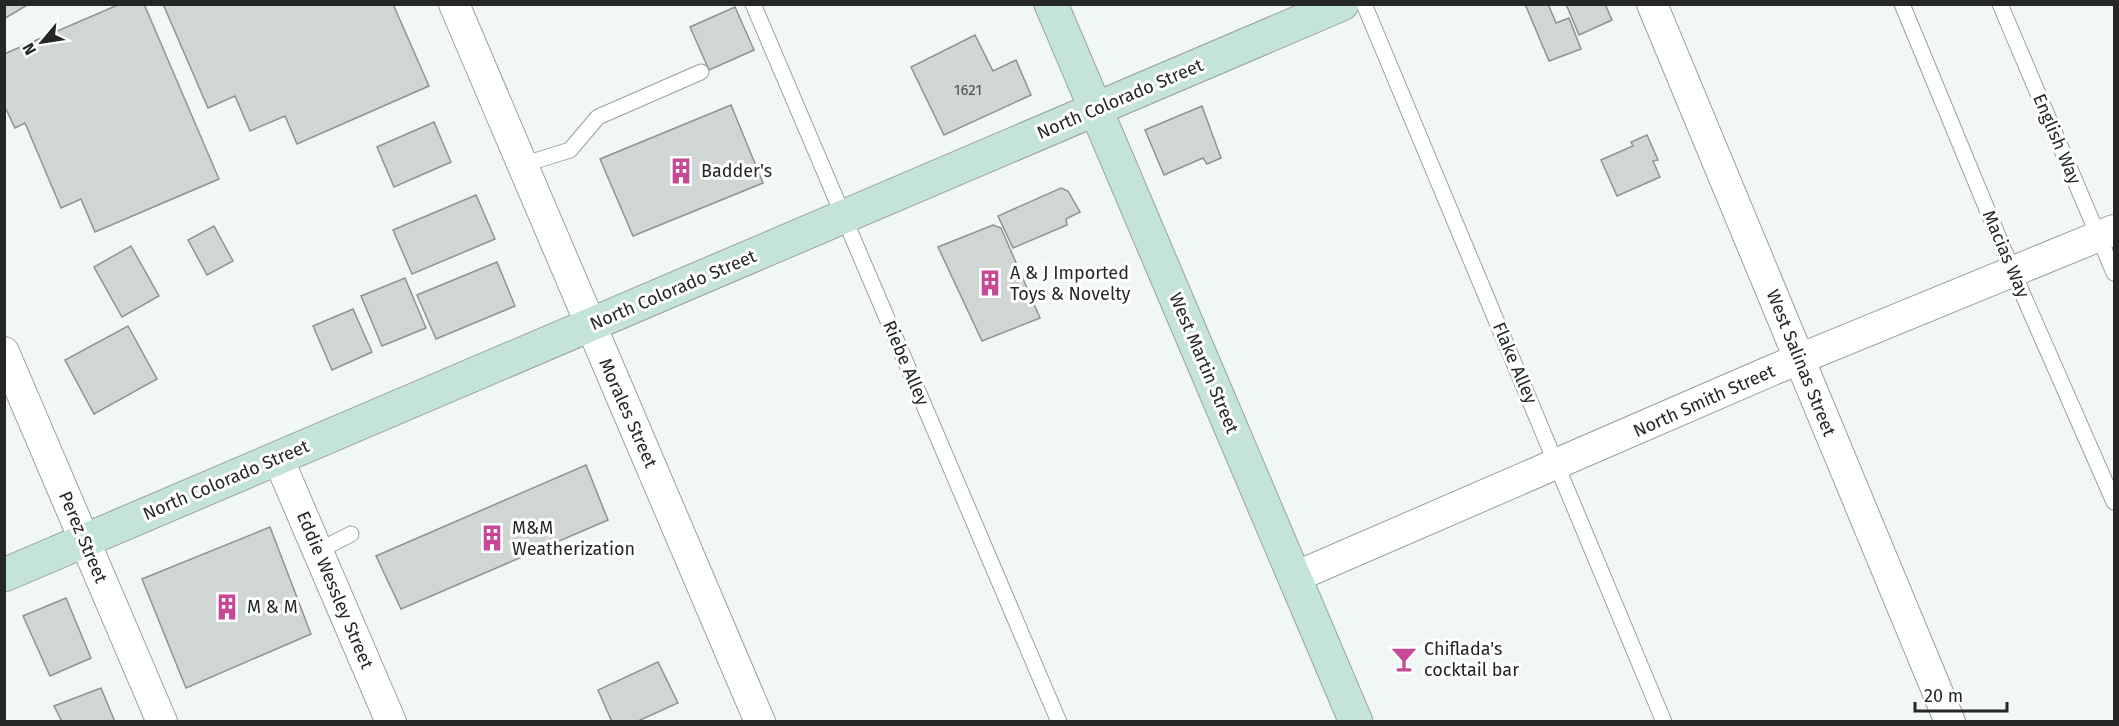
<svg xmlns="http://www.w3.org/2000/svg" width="2119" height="726" font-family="'Fira Sans',sans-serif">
	<rect width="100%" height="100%" fill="#f0f7f4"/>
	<!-- building -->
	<g fill="#cfd6d3" stroke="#8d9491" stroke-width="1.5">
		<polygon points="4,4 29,4 4,19"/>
		<polygon points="120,4 144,4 219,179 95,232 81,199 61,208 25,123 15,128 4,105 4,54"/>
		<polygon points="163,4 393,4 429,86 297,144 285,116 250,131 235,96 208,108"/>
		<polygon points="1525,4 1548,4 1556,23 1569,18 1581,49 1549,61"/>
		<polygon points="1566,4 1605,4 1612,20 1579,35"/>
		<polygon points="735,7 754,50 709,70 690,27"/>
		<polygon points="975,35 993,71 1016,60 1031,95 944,135 911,67"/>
		<polygon points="731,105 763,183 633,236 600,159"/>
		<polygon points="1202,106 1221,158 1207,164 1203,158 1164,175 1145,130"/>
		<polygon points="434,122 451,162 394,187 377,147"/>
		<polygon points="1647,135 1658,160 1653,161 1660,177 1617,196 1601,160 1633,146 1631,142"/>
		<polygon points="1061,188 1068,191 1080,212 1066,219 1067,225 1013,248 998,216"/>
		<polygon points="476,195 495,239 412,274 393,230"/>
		<polygon points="993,225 1001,228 1040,318 982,341 938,247"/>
		<polygon points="214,226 233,261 207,275 188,240"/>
		<polygon points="131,246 159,296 122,317 94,267"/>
		<polygon points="497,262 515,306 436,339 417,295"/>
		<polygon points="405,278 426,328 382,346 361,296"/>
		<polygon points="353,309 372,352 332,370 313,326"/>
		<polygon points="128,326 157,379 94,414 65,360"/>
		<polygon points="586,465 608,520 401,609 376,556"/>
		<polygon points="270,527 311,634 186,688 142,579"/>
		<polygon points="66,598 91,658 50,676 23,616"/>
		<polygon points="658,662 678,703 636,722 612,722 598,690"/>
		<polygon points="101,688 115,722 58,722 61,720 54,706"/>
	</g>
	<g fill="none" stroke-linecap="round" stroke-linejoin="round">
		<!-- lane casing -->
		<g stroke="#9aa19d" stroke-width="17">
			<g id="lane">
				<polyline points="753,4 1059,722"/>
				<polyline points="1364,4 1664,722"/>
				<polyline points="1902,4 2013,272 2114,502"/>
				<polyline points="2000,4 2114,273"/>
				<polyline points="522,165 570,150 598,117 701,72"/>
				<polyline points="318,551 351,534"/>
			</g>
		</g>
		<!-- street casing -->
		<g stroke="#9aa19d" stroke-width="32">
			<g id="street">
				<polyline points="454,4 760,722"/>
				<polyline points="1652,4 1950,722"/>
				<polyline points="4,352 162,722"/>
				<polyline points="278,458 391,722"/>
				<polyline points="1295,577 1775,369 2114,230"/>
			</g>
		</g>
		<!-- secondary casing -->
		<g stroke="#9aa19d" stroke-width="35">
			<g id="secondary">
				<polyline points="1051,4 1356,722"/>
				<polyline points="4,575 1342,4"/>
			</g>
		</g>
		<!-- lane -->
		<use href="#lane" stroke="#fff" stroke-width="15"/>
		<!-- street -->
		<use href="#street" stroke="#fff" stroke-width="30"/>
		<!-- secondary -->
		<use href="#secondary" stroke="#c5e4d9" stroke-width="33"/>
	</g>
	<!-- icons -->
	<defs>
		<g id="building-bare" transform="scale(2.07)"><path d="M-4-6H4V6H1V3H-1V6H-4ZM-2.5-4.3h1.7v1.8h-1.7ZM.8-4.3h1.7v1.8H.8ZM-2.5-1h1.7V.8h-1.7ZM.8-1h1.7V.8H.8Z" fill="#c74894" stroke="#fff" stroke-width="2.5" paint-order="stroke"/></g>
		<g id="bar-bare" transform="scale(2.07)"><path d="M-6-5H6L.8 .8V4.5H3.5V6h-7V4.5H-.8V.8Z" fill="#c74894" stroke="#fff" stroke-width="2.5" paint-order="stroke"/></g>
	</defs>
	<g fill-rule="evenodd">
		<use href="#building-bare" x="681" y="171"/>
		<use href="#building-bare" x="990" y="283"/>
		<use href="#building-bare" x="492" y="538"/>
		<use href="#building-bare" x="227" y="607"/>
		<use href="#bar-bare" x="1404" y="659"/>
	</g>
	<g text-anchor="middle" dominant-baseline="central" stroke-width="6" stroke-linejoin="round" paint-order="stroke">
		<!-- number labels -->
		<g font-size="15" fill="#4f5350">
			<text x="968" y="90">1621</text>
		</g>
		<!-- street labels -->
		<g font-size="18" fill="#242725" stroke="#fff">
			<text transform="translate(1120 99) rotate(-23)">North Colorado Street</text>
			<text transform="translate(2057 139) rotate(67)">English Way</text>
			<text transform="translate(2006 254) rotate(67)">Macias Way</text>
			<text transform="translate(673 290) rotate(-23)">North Colorado Street</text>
			<text transform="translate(906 363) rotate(67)">Riebe Alley</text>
			<text transform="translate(1204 363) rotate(67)">West Martin Street</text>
			<text transform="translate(1515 363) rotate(67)">Flake Alley</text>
			<text transform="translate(1801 363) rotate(68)">West Salinas Street</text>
			<text transform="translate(1704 401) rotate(-24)">North Smith Street</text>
			<text transform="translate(628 413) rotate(66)">Morales Street</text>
			<text transform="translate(226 480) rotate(-23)">North Colorado Street</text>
			<text transform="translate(83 537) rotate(67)">Perez Street</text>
			<text transform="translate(335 590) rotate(67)">Eddie Wessley Street</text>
		</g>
		<!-- poi labels -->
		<g font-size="18" fill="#242725" stroke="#fff" text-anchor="start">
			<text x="701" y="171">Badder's</text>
			<text x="1010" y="273">A &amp; J Imported<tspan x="1010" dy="21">Toys &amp; Novelty</tspan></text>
			<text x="512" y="528">M&amp;M<tspan x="512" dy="21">Weatherization</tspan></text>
			<text x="247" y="607">M &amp; M</text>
			<text x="1424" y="649">Chiflada's<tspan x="1424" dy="21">cocktail bar</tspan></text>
		</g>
	</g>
	<!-- border -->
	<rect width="2119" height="726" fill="none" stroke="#242725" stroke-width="12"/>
	<!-- north arrow -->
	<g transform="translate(42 42) rotate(241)" stroke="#ffffff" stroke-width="4.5" paint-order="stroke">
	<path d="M0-4.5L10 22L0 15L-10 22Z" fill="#242725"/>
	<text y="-9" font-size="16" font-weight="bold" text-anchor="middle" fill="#242725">N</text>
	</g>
	<!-- scale -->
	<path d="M1915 702v9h92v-9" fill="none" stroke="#242725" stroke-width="3"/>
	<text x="1924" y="702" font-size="18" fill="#242725" stroke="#ffffff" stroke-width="4.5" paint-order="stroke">20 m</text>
</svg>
